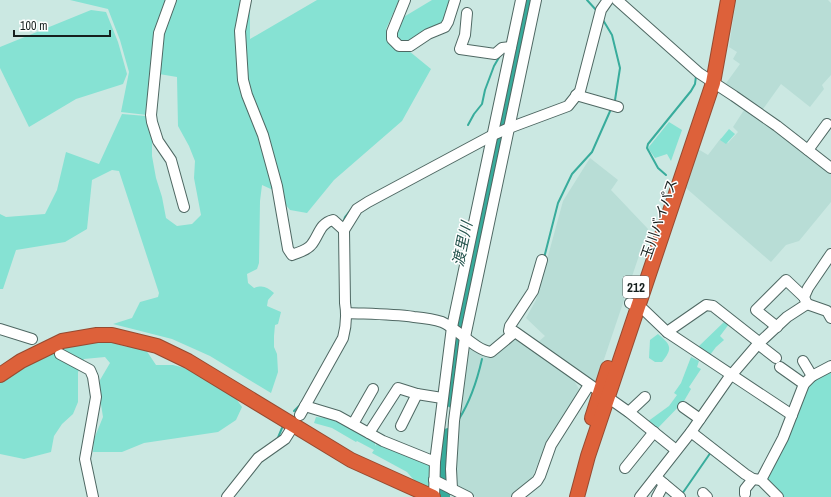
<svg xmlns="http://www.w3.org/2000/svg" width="831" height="497" font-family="'Archivo Narrow','Noto Sans JP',sans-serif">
	<rect width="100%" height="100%" fill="#cbe8e2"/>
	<!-- built -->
	<g fill="#b8ddd6">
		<polygon points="736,0 828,0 831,3 831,75 822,85 824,89 810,107 781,84 761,112 724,86 740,64 733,59 737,52 729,47"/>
		<polygon points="746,107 831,170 831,202 799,241 786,245 771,262 686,188 698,149 708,155 721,138 728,143 738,132 733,127"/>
		<polygon points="590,158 618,180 611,190 648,229 595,386 536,344 545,336 526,318 536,300 563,201"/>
		<polygon points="514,337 535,351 573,379 579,389 577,398 547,442 530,482 513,497 476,497 454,487 454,469 467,342 488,356"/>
	</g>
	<!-- green -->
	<g fill="#86e2d3">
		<polygon points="70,0 167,0 147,115 121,112 129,72 120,40 108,9"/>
		<path d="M174 0H250V39L317 0H399L386 29 391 46 409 51 431 69 402 121 334 180 307 213 290 210 273 190 262 185 260 201 259 263 257 269 247 274 248 283 254 288C263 285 267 287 274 293L268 300 267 306 281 312 278 324 275 325 274 336V347L277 354 278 372 271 393 210 356 172 339 113 324 132 318 140 302 158 297 159 293 119 171 112 170 92 180 87 229 65 242 16 250 3 289H0V214L6 217 45 214 57 190 66 152 99 164 122 114 146 116 152 136V156L156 178 162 197 166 218 177 226 192 224 201 215 194 178 195 161 189 146 178 126 177 77 159 74 163 33Z"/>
		<polygon points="432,0 453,0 448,15 440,24 412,42 401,44 397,33 402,18"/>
		<polygon points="91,10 106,12 118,42 127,74 123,84 76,99 29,127 0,68 0,47"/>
		<polygon points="669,122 682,130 671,161 667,154 655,158 648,148"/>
		<polygon points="729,129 735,134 726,144 720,140"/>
		<polygon points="724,322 729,324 720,336 724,340 716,347 710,355 698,347"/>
		<path d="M658 334C671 345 673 348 662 362H655L649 358 650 340Z"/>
		<polygon points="109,341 123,346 146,350 156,365 173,365 185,368 232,393 242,407 236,420 218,432 144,443 122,452 93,452 94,439 103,417 99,392 100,380 110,363 105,357 84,359 78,372 78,402 73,414 62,424 54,436 51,452 24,459 0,454 0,378 22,363 66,348 94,342"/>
		<polygon points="691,357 699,361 697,367 701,369 689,387 691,389 684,401 656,430 647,422 669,406 677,395 674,393 681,383"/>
		<polygon points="831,370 831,497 784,497 765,477 786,440 809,386 818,377"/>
		<polygon points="316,417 336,419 375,443 375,446 376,444 419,460 432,467 431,492 420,487 407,472 372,453 374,450 357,441 356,442 332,428 314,423"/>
	</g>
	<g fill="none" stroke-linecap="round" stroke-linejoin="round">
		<!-- stream -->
		<g stroke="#38ac9c" stroke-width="2">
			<polyline points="587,0 597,11"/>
			<polyline points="603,20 612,35 620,68 615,100 614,103"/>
			<polyline points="468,125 474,114 482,104 485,90 494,66 501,54"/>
			<polyline points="666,175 658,168 647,148 648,144 691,91 695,84 696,76"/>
			<polyline points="343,223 345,217 353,207"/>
			<polyline points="544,258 558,203 572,174 592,152 611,109"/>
			<polyline points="294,411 301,404"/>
			<path d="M459 419C471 400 477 381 482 359"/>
			<polyline points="277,440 282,428"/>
			<polyline points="682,494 711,452"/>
		</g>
		<!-- river -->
		<g stroke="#38ac9c" stroke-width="12">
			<polyline points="452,402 459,337 530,0"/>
			<polyline points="444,497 448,434"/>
		</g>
		<!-- minor casing -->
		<g stroke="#4f6863" stroke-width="12">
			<g id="minor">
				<polyline points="171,0 159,33 151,115 152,122 158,141 171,160 184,207"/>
				<path d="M246 0 240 31 243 80 247 95 263 135 277 186 288 249 292 255C299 252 308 250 312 244 319 235 320 223 333 220L344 230"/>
				<polyline points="405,0 392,32 392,39 399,46 410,46 428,34 445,27 448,22 455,0"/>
				<polyline points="617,0 699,73 734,96 777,126 831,168"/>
				<polyline points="467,13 465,35 460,49 495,54 502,48 511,47"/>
				<polyline points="576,95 618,107"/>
				<polyline points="808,150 827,124"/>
				<polyline points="630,303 644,310 667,332 792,415"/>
				<polyline points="807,304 827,311 831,318"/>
				<path d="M347 313C370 314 392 314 414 317 424 318 433 319 442 322 458 329 475 350 491 352L515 332 630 413 676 450"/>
				<polyline points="777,327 756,310 786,280 804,297"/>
				<polyline points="0,329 32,339"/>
				<polyline points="667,332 706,305 713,306 760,343"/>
				<polyline points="512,334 509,331 510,326 533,291 542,260"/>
				<polyline points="758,344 776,358"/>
				<polyline points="60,354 90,370 93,377 96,397 85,459 93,497"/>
				<polyline points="803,361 812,376"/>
				<polyline points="780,367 804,384"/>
				<polyline points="305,406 338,416 383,441 435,462"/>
				<polyline points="683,407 700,419"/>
				<polyline points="629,412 645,397"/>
				<path d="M300 415 343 338C346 327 347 315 345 303L344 230 357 209 368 202 493 135 509 128 568 106 580 91 601 10 608 0"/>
				<polyline points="353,424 373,389"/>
				<polyline points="401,426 417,394"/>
				<polyline points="691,432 745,474 753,479 761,480"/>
				<polyline points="369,433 398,388 417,394 442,398"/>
				<polyline points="625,468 654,432"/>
				<polyline points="656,477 680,497"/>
				<polyline points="434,480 468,497"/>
				<polyline points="452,489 451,469 454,421 465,337 536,0"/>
				<polyline points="703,493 707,497"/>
				<polyline points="745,494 745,489 753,479"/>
				<polyline points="227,497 258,458 285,439 290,431"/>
				<polyline points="434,497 435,462 452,327 521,0"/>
				<polyline points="517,497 537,481 540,476 551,445 589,385"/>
				<polyline points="640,497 691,432 728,379 758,344 787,317 807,304 804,297 808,288 831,254"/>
				<polyline points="657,497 664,484"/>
				<polyline points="778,497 761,480 783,438 804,384 812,376 831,366"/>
			</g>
		</g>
		<!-- highway casing -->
		<g stroke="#974a30" stroke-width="16">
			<g id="highway">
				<polyline points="0,375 21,361 62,341 97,335 112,335 157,346 188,361 351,460 433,497"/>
				<polyline points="592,418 608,368"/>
				<polyline points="577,497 588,456 713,83 728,0"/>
			</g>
		</g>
		<!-- minor -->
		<use href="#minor" stroke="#fff" stroke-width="10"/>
		<!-- highway -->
		<use href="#highway" stroke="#dd613a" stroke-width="14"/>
	</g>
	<g text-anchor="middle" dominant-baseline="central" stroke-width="3" stroke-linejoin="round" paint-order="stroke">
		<!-- shield labels -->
		<rect fill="#fff" stroke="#5c6362" stroke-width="1" x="623" y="276" width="26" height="22" rx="3"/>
		<g font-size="13" font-weight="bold" fill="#16201e">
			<text x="636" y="287">212</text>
		</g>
		<!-- street labels -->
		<g font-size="14" fill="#16201e" stroke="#fff">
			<text transform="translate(659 219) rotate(-71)">玉川バイパス</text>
		</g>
		<!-- water labels -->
		<g font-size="15" font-style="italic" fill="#23534c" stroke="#fff">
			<text transform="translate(462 244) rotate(-78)">渡里川</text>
		</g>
	</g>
	<!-- scale -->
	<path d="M14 30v6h96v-6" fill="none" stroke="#16201e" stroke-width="2"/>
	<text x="20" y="30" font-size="12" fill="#16201e" stroke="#ffffff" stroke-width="3" paint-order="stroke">100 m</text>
</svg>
